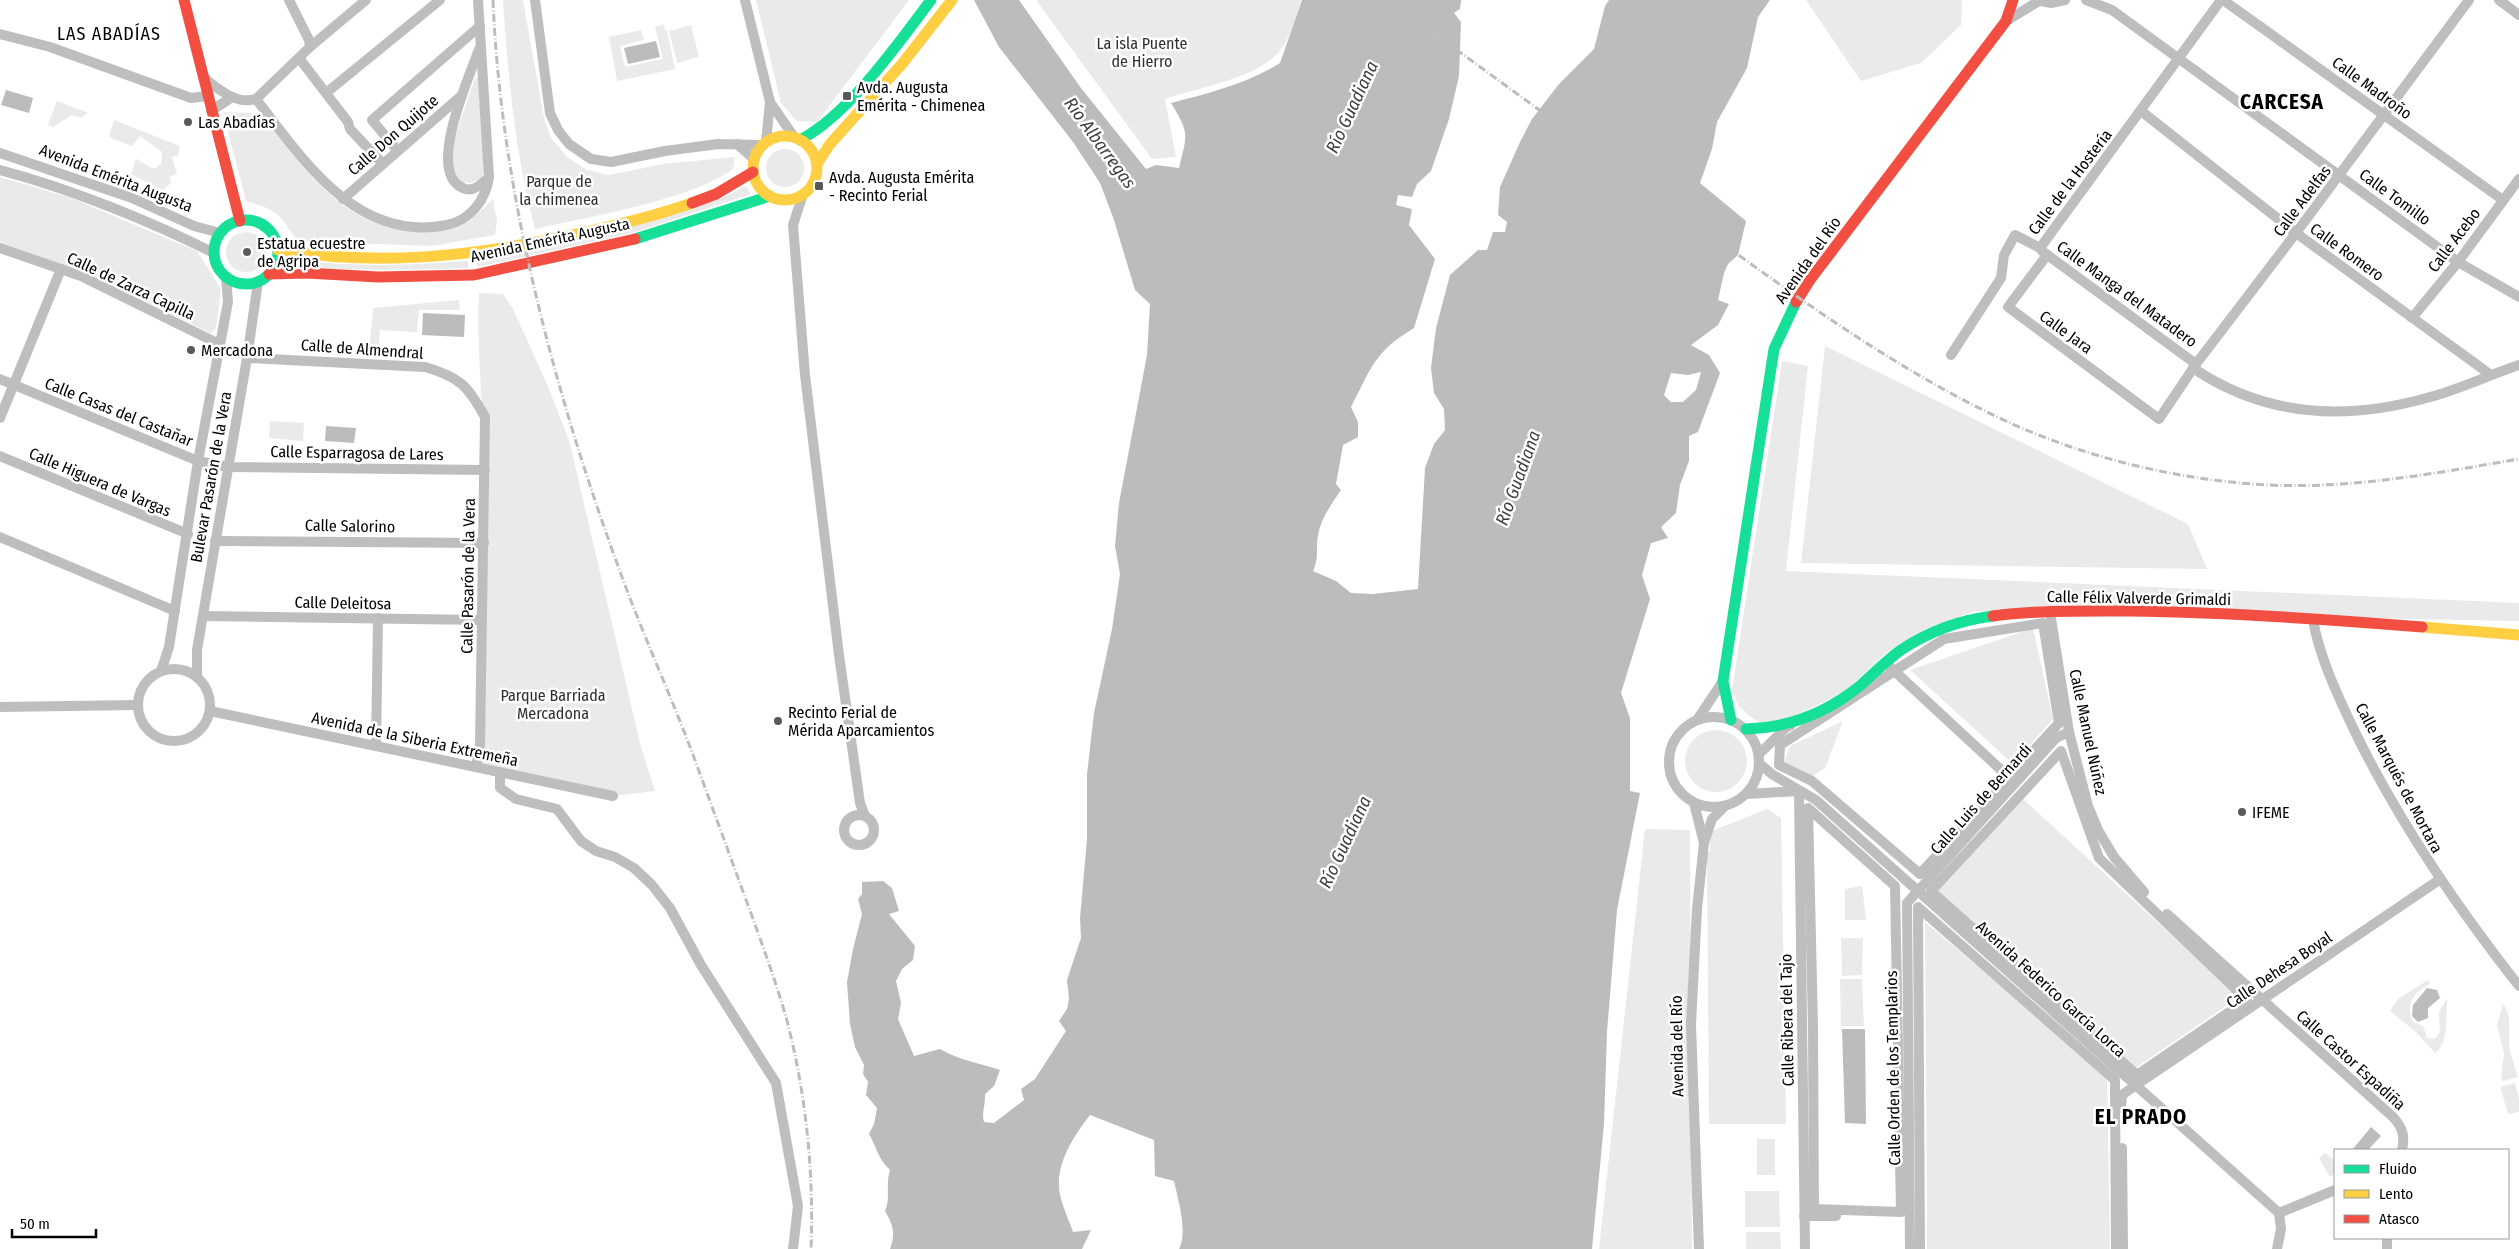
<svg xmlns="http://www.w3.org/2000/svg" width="2519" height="1249" font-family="'Fira Sans Condensed',sans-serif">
	<rect width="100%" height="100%" fill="#fff"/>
	<!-- green -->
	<g fill="#eaeaea">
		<path d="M503 0H523L544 118 551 138 567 157 587 170 609 175 663 164 735 157 733 169C688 201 591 216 535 229 515 153 508 78 503 0Z"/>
		<polygon points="756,0 909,0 817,122 797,121 781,103"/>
		<path d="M1036 0H1301C1295 19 1289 45 1273 58 1247 80 1198 88 1165 99L1176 157 1152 159Z"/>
		<polygon points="1806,0 1962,0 1961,25 1921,63 1861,81"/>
		<polygon points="664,24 665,30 667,30 675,69 617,81 609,37 641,30 644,40 620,46 625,67 663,59 655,27"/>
		<polygon points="691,25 699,57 677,63 669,31"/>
		<polygon points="475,78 478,78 485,169 481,179 470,183 458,182 450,169 450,151"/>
		<polygon points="57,101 88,113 81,118 72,115 53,127 48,125"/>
		<path d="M223 112 260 113C301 165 341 226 412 231 427 232 444 233 458 227 472 221 482 209 493 199L497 221 495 235 431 246 299 241C291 235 288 226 282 219 272 208 259 205 246 201Z"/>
		<polygon points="114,120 180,146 178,156 172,157 177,174 170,176 171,183 163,190 131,174 136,159 154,169 161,164 162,152 140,136 132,146 109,137"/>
		<circle cx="785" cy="168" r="19"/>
		<polygon points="0,177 71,198 197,251 221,289 216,328 210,333 95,277 0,242"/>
		<polygon points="746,186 751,194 632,233 478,267 476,260 722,198"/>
		<circle cx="246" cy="252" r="20"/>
		<path d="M287 259C347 267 408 266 468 261V268C407 270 347 272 287 264Z"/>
		<path d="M479 293 503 294 513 309 547 384 569 440 641 747 655 791 613 796 476 767C474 668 485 570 485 471 484 412 476 353 479 293Z"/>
		<polygon points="459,300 460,310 419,310 417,332 380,330 378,353 369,354 373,308"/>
		<polygon points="1825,346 2188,524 2207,569 1801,563"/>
		<polygon points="1782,361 1808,366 1786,571 2519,603 2519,621 1975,611 1926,629 1887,652 1844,692 1781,723 1765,725 1752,718 1738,705 1732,690"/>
		<polygon points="270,421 304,423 303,441 269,438"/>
		<polygon points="2033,628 2053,719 2013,764 1910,670"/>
		<polygon points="1843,721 1825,768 1811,777 1784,763 1790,746"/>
		<circle cx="1716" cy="761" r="31"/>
		<polygon points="2022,798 2239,997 2134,1069 1936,889"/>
		<polygon points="1767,809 1781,818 1786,1124 1709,1124 1707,852 1710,852 1710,837 1714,830"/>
		<polygon points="1645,829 1690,830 1692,1249 1599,1249"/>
		<polygon points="1862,886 1866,920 1845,920 1845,889"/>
		<polygon points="1925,922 2107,1076 2110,1249 1927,1249"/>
		<polygon points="1841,938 1863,938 1862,975 1842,976"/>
		<polygon points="1840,979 1862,979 1864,1026 1841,1026"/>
		<path d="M2428 980 2430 984C2413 993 2405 1004 2413 1022L2423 1026 2427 1038 2435 1039 2440 1032 2439 1012 2447 998C2446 1014 2449 1044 2435 1053L2415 1031 2390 1011 2398 999Z"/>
		<path d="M2503 1004C2513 1017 2508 1031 2509 1046 2511 1056 2515 1067 2518 1077L2503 1081 2501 1076 2504 1054 2497 1025Z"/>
		<polygon points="2515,1083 2519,1099 2519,1112 2508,1114 2500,1087"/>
		<rect x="1757" y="1139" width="18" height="36"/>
		<polygon points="2325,1153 2335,1161 2335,1174 2330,1177 2319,1158"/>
		<polygon points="1745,1191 1779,1191 1780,1227 1745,1227"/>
		<polygon points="1746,1232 1780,1232 1781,1249 1746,1249"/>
	</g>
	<!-- water -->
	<g fill="#bcbcbc" fill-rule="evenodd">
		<path d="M974 0H1019L1081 88 1146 169 1156 165 1179 168C1187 134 1190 134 1171 103 1209 93 1246 84 1280 63L1302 0H1461L1460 9 1454 13 1461 22 1459 76 1449 119 1431 171 1417 184 1412 197 1398 195 1396 205 1412 209 1409 225 1435 259 1414 328C1374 352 1372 367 1351 407L1358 422V437L1343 445 1336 484 1341 490C1331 505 1321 518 1318 536 1315 551 1320 554 1313 571L1336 581 1351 593 1373 594 1418 589 1425 468 1434 444 1445 430 1444 409 1434 393 1431 368 1436 328 1450 275 1478 250H1487L1493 232H1505L1507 222 1498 215 1500 187 1520 142 1532 119 1559 84 1594 49 1605 6 1609 0H1770L1758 17 1747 68 1717 122 1712 149 1700 183 1746 221 1738 255 1728 264 1724 273 1718 300 1729 304 1718 325 1691 345 1709 355 1720 373 1698 432 1689 436V461L1680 485 1676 513 1661 527 1668 538 1651 543 1642 575 1650 599 1621 693 1630 718V791L1640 793 1617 910 1607 1032 1604 1124 1592 1249H1179C1188 1231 1178 1200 1174 1181L1155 1176 1154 1140 1090 1115C1073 1137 1054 1166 1060 1195 1063 1208 1069 1220 1073 1232L1091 1230 1082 1249H890C896 1233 893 1225 885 1211 891 1198 885 1186 890 1170 878 1159 877 1148 869 1134L874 1124 877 1108 866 1095 868 1082 863 1074 864 1065 855 1047 850 1024 847 982 853 949 862 914 858 899 862 894V882L883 881 892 888 899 911 889 914 915 946 913 960 902 969 896 981 901 1003 898 1019 914 1056 940 1049C959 1060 979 1063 1000 1070L994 1086 985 1094C986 1104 981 1113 984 1122L994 1123 1024 1100 1021 1089 1035 1079 1066 1031 1059 1021 1067 1009 1069 999 1067 980 1081 938 1080 918 1087 839V774L1094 713 1112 629 1120 574 1115 546 1119 503 1147 355 1150 304 1135 290 1114 220 1100 183 1073 142 999 47ZM1701 372 1696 390 1683 402H1671L1664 395 1671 373 1688 375Z"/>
		<polygon points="656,41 660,57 628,64 624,48"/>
		<polygon points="6,90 33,98 29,113 1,105"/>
		<polygon points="423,313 465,315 464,337 422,335"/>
		<polygon points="326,426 356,428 354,443 325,441"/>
		<polygon points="2427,988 2437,990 2440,998 2428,1008 2428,1018 2418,1022 2412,1016 2413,1005"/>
		<polygon points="1842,1029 1865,1029 1866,1124 1845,1123"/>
		<polygon points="2371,1127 2381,1136 2368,1150 2354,1150 2353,1149"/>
	</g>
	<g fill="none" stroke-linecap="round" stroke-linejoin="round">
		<!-- street -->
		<g stroke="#bebebe" stroke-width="10">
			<polyline points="289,0 309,40 310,47"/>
			<polyline points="535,0 550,113 558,130 569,144 591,159 611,162 665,151 718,144 762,145"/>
			<polyline points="745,0 770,102 766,142"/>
			<polyline points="2036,0 2051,3 2065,0"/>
			<polyline points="2086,0 2112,10 2458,262 2519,297"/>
			<polyline points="2223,0 2503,200"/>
			<polyline points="2499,0 2519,15"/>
			<polyline points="2006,21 2039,1"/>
			<polyline points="0,34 50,47 191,98 207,96"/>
			<path d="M479 49C470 76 425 173 463 188 473 193 482 184 489 177"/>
			<polyline points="299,58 348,122 350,129 380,161"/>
			<path d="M204 78C219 90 237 105 256 99L310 47 366 0"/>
			<polyline points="326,93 440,0"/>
			<path d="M256 99C303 160 357 243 447 225 471 220 486 199 489 177L478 0"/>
			<polyline points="770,102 794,137"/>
			<polyline points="211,111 232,97"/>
			<polyline points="2141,111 2296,233 2491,375"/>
			<polyline points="737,144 754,159"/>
			<polyline points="397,150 372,120 480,26"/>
			<polyline points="0,153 132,198 194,226 220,233"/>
			<path d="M0 170C69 188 150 221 214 253"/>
			<polyline points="803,194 793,225 805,375 839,655 860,803 865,816"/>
			<polyline points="343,199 461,96"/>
			<polyline points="0,248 81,276 219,344"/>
			<polyline points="2042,251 2196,364"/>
			<polyline points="2047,255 2008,307 2159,419 2196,364 2296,233 2469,0"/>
			<polyline points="2412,318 2458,262 2519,179"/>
			<polyline points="1951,355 2001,278 2004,255 2015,235 2040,248 2221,0"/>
			<path d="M247 358 425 367C460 377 468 386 485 417L480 745 476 767"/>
			<path d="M2193 368C2265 417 2347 421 2430 397 2460 389 2489 375 2519 365"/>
			<polyline points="0,379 198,461 228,467 485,470"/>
			<polyline points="0,418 61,269"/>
			<polyline points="0,456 188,534"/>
			<polyline points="0,537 175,611"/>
			<polyline points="215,541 484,543"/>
			<polyline points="2050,612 2069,732 2088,806 2098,830 2114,857 2144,892"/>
			<polyline points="203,616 482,620"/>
			<path d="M2313 620C2320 659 2338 696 2355 732 2400 824 2456 906 2519 986"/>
			<polygon points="2043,623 2059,723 1920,874 1812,781 1779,765 1780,745 1944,639"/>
			<polyline points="1890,667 2013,781"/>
			<circle cx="174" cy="705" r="36"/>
			<polyline points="161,671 169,647 198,461 228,302 226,277"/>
			<polyline points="197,677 197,650 247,358 258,282"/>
			<polyline points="0,707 137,705"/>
			<polyline points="210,711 613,796"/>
			<circle cx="1714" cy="762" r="45"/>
			<polyline points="1697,720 1723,681"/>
			<polyline points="376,746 378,618"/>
			<polygon points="2061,751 2099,858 2247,1000 2137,1075 1931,891"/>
			<polyline points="1759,754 1789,725 1790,726"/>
			<polyline points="1760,764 1773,775 1816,800 2279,1213"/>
			<polyline points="500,772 500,788 516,799 557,809 581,841 596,851 615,857 634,868 652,885 670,908 701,965 776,1083 798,1206 793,1249"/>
			<polyline points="1799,791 1805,1249"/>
			<polyline points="1746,794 1799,791"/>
			<polyline points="1694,803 1704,843"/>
			<polygon points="1808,808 1895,886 1901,1212 1814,1209 1813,1027"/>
			<circle cx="859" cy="830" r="15"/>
			<path d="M2167 914 2393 1117C2403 1128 2405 1136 2402 1150"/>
			<polyline points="2121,1108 2122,1095 2136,1085 2439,880"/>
			<polyline points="2122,1148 2123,1249"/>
			<polyline points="2279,1213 2335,1190"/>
			<polyline points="1804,1216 1836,1216"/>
			<polyline points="2387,1238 2387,1249"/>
			<polyline points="1699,1249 1691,1024 1697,909 1704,843 1712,819 1725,806"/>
			<polyline points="1910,1249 1907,903 2056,738 2069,732"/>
			<polyline points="1920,1249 1918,907 2115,1080 2116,1249"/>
			<polyline points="2277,1249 2281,1229 2279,1213"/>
		</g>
		<!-- fast -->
		<g stroke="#16e098" stroke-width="11">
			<path d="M800 140C849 114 897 45 931 0"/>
			<circle cx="246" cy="252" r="32"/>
			<polyline points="635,239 770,196"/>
			<polyline points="1731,720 1723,681 1774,349 1796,302"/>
			<path d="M1746 729C1789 728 1828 712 1861 685 1874 673 1887 660 1901 650 1928 632 1960 620 1993 616"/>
		</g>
		<!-- slow -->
		<g stroke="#ffcf43" stroke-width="11">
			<circle cx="785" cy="168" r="32"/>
			<polyline points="817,164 830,144 902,64 952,0"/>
			<path d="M278 250C380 266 467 257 568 236 610 227 652 217 692 203"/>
			<polyline points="2422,627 2519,635"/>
		</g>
		<!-- jam -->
		<g stroke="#f24e42" stroke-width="11">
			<polyline points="184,0 240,221"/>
			<polyline points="692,203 716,194 753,172"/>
			<polyline points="269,274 307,273 378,277 474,275 635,239"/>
			<polyline points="1796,302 1810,280 2006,21 2013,0"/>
			<path d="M1993 616C2038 610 2084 611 2130 611 2228 612 2325 619 2422 627"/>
		</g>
		<!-- rail -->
		<g stroke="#bdbdbd" stroke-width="3" stroke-dasharray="8 2.5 1 2.5" stroke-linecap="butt">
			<path d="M493 0C501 200 560 414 631 601 651 652 673 702 692 752 707 793 722 834 737 875 754 922 772 969 786 1017 806 1092 814 1172 811 1249"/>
			<path d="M1388 0C1483 69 1578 138 1672 207 1772 279 1873 355 1983 410 2066 452 2160 477 2252 484 2342 491 2431 474 2519 459"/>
		</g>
	</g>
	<!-- markers -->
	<g fill="#595959" stroke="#fff" stroke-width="2">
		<rect x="842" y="91" width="10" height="10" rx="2.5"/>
		<circle cx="188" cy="122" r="5"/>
		<rect x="814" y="181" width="10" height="10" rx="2.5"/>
		<circle cx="247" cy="252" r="5"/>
		<circle cx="191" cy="350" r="5"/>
		<circle cx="778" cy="721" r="5"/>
		<circle cx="2242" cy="812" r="5"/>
	</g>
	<g text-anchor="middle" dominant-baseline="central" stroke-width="5" stroke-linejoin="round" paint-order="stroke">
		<!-- park labels -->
		<g font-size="16" fill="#2f2f2f" stroke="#fff">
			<text x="1142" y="43">La isla Puente<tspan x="1142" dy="18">de Hierro</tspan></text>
			<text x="559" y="181">Parque de<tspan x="559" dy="18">la chimenea</tspan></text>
			<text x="553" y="695">Parque Barriada<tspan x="553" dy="18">Mercadona</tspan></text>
		</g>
		<!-- poi labels -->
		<g font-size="16" fill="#000" stroke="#fff" text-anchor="start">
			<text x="857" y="87">Avda. Augusta<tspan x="857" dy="18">Emérita - Chimenea</tspan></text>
			<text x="198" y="122">Las Abadías</text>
			<text x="829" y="177">Avda. Augusta Emérita<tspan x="829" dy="18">- Recinto Ferial</tspan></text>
			<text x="257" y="243">Estatua ecuestre<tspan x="257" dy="18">de Agripa</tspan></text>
			<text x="201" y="350">Mercadona</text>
			<text x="788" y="712">Recinto Ferial de<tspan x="788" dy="18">Mérida Aparcamientos</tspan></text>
			<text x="2252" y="812">IFEME</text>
		</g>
		<!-- street labels -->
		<g font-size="16" fill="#000" stroke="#fff">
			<text transform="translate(2372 88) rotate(36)">Calle Madroño</text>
			<text transform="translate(393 135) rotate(-41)">Calle Don Quijote</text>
			<text transform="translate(116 178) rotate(21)">Avenida Emérita Augusta</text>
			<text transform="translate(2070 182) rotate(-53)">Calle de la Hostería</text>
			<text transform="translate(2395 197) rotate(36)">Calle Tomillo</text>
			<text transform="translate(2302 201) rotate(-53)">Calle Adelfas</text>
			<text transform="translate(550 240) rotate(-12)">Avenida Emérita Augusta</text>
			<text transform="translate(2454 240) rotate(-53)">Calle Acebo</text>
			<text transform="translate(2347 252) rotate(36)">Calle Romero</text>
			<text transform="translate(1808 260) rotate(-55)">Avenida del Río</text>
			<text transform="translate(131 286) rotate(25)">Calle de Zarza Capilla</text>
			<text transform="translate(2127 294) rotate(36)">Calle Manga del Matadero</text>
			<text transform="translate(2066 332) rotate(36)">Calle Jara</text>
			<text transform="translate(362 349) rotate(4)">Calle de Almendral</text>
			<text transform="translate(119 412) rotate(22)">Calle Casas del Castañar</text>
			<text transform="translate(357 453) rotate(1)">Calle Esparragosa de Lares</text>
			<text transform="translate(211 477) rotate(-80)">Bulevar Pasarón de la Vera</text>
			<text transform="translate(100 482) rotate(23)">Calle Higuera de Vargas</text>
			<text transform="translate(350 526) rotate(1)">Calle Salorino</text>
			<text transform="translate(468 576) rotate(-89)">Calle Pasarón de la Vera</text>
			<text transform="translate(2139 598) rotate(1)">Calle Félix Valverde Grimaldi</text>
			<text transform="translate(343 603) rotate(1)">Calle Deleitosa</text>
			<text transform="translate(2088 732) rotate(78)">Calle Manuel Núñez</text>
			<text transform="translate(415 739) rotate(12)">Avenida de la Siberia Extremeña</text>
			<text transform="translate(2399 778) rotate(62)">Calle Marqués de Mortara</text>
			<text transform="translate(1981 799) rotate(-48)">Calle Luis de Bernardi</text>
			<text transform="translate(2279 970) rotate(-34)">Calle Dehesa Boyal</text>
			<text transform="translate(2051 989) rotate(42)">Avenida Federico García Lorca</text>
			<text transform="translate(1787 1020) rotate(-91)">Calle Ribera del Tajo</text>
			<text transform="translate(1677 1046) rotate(-91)">Avenida del Río</text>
			<text transform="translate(2351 1060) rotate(42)">Calle Castor Espadiña</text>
			<text transform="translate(1893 1068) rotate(-91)">Calle Orden de los Templarios</text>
		</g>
		<!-- neighbourhood labels -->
		<g font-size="18" letter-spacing="1" fill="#000" stroke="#fff">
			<text x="109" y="34">LAS ABADÍAS</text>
		</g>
		<!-- water labels -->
		<g font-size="18" font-style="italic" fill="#404040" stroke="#fff">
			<text transform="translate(1352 107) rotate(-65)">Río Guadiana</text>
			<text transform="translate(1100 143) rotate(54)">Río Albarregas</text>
			<text transform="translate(1518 478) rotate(-70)">Río Guadiana</text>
			<text transform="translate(1345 842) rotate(-65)">Río Guadiana</text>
		</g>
		<!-- district labels -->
		<g font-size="21" font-weight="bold" letter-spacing="1" fill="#000" stroke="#fff">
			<text x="2282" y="102">CARCESA</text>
			<text x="2141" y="1117">EL PRADO</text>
		</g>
	</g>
	<!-- legend -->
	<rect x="2334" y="1149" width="175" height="90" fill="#ffffff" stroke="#999999"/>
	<rect x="2344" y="1165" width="25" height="8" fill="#16e098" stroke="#999999"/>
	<text x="2379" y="1174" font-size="15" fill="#000000">Fluido</text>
	<rect x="2344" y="1190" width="25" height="8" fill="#ffcf43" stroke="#999999"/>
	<text x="2379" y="1199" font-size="15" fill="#000000">Lento</text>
	<rect x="2344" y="1215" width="25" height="8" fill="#f24e42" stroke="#999999"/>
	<text x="2379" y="1224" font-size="15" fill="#000000">Atasco</text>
	<!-- scale -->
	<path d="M12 1229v8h84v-8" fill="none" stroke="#000000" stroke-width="2.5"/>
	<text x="20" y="1229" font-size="15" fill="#000000" stroke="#ffffff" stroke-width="4" paint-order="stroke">50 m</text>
</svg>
